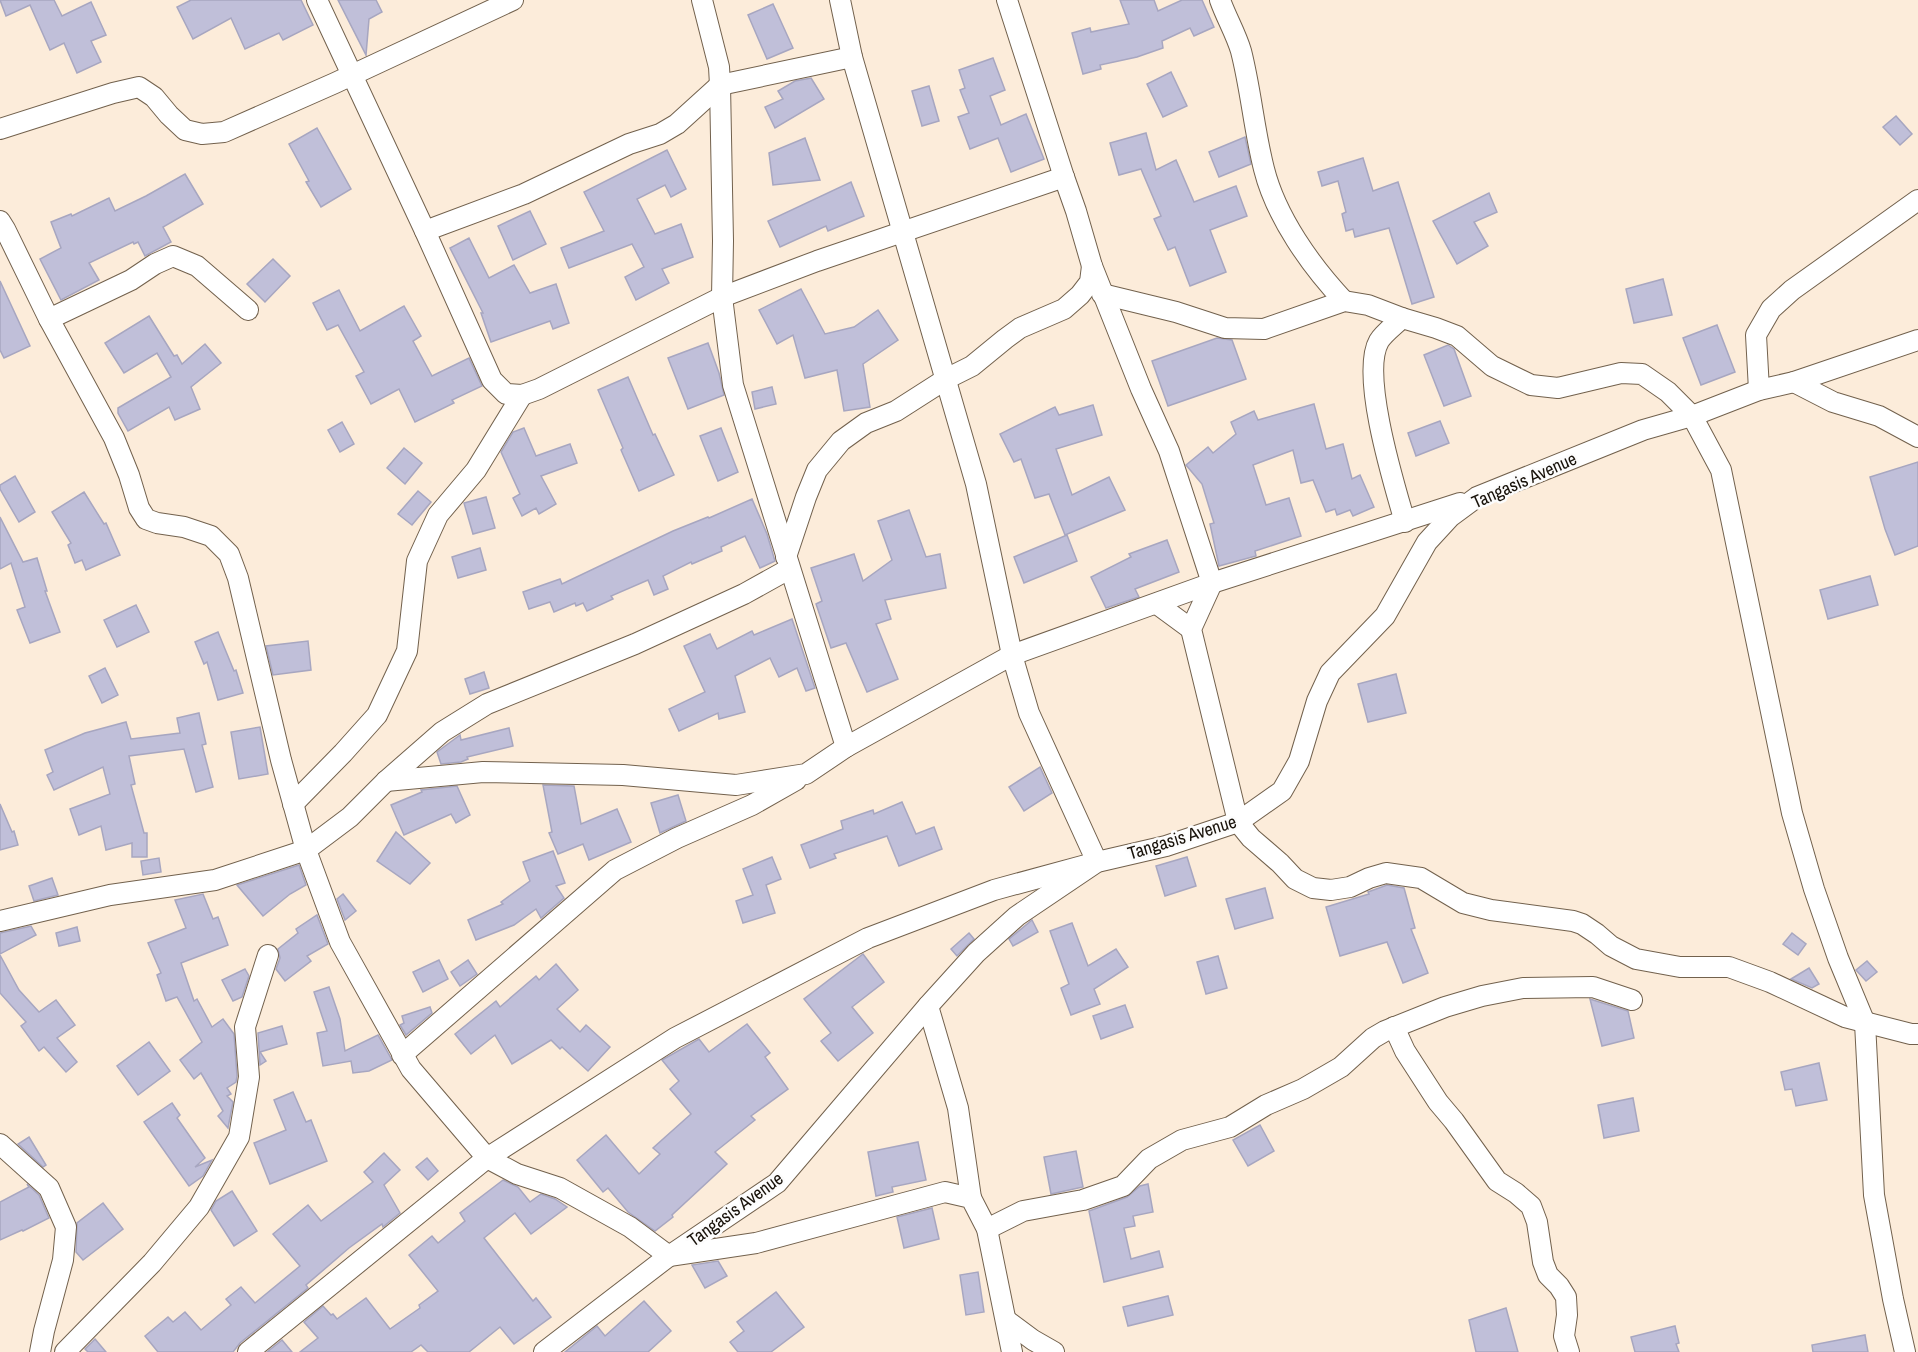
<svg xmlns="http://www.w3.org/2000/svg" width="1918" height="1352" font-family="'Archivo Narrow',sans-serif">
	<rect width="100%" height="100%" fill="#fcecda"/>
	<!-- building -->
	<g fill="#c0bfd9" stroke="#a7a6c0" stroke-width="1.5">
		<polygon points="0,0 54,0 62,16 91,2 106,35 91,41 101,62 77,73 64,43 50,50 30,5 6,16"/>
		<polygon points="191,0 301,0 313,25 283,40 279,33 245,49 231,18 193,39 177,7"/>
		<polygon points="338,0 376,0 382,12 369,19 366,55"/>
		<polygon points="1120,0 1154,0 1158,11 1182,0 1202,0 1214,27 1194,36 1190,28 1162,41 1163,48 1137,57 1100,65 1101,69 1083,74 1072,33 1090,28 1091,32 1129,24"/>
		<polygon points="773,4 793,48 767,59 748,15"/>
		<polygon points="993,58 1005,90 990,96 1001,125 1026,114 1044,159 1011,172 998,138 970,149 958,117 969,113 960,90 965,88 959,70"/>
		<polygon points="1171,72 1187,106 1163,117 1147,84"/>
		<polygon points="811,78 824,99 775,128 765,107 783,99 778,91 795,81"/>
		<polygon points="929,86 939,121 922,126 912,91"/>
		<polygon points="1896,116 1912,134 1900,145 1883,127"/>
		<polygon points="317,128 351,189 321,207 306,182 309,181 289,144"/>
		<polygon points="1146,133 1156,170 1176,160 1194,202 1236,186 1247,216 1210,230 1226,272 1190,286 1175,247 1168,250 1154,219 1161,216 1141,169 1119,175 1110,143"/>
		<polygon points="1245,137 1251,164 1219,177 1209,152"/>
		<polygon points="805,138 820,180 773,185 769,153"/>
		<polygon points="667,150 686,189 671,197 665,185 637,199 655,234 681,224 693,257 662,269 669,283 636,300 625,277 644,267 632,244 569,268 561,248 604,231 584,192"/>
		<polygon points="1363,158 1373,191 1398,182 1434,297 1412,304 1389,228 1355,237 1353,229 1346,231 1342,214 1346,212 1338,181 1322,186 1318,172"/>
		<polygon points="185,174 203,204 163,227 171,242 145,256 138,242 134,244 133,242 89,263 99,280 61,300 40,259 61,248 51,222 71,214 72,216 109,198 115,211 146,196"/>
		<polygon points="851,182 864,216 828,231 826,226 780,247 768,221"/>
		<polygon points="1489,193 1497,212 1474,222 1488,246 1457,264 1433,221"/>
		<polygon points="530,211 546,244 513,260 498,226"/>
		<polygon points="469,238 489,278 514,265 530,293 556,284 569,323 553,329 550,321 491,342 481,313 483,313 450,248"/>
		<polygon points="273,259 290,276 265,302 247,284"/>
		<polygon points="1663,279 1672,315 1634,323 1626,289"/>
		<polygon points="0,281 30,346 4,358 0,350"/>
		<polygon points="801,289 825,334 854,327 878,310 898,340 863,364 870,407 844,411 837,370 805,378 793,335 777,344 759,310"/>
		<polygon points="339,290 360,331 404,306 421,336 413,341 432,376 469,358 482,386 452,400 454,403 415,422 399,389 371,404 356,376 364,372 338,325 327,330 313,303"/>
		<polygon points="149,316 174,356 177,355 182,364 205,344 221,363 191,387 200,409 175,420 169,407 128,431 118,413 118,408 171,377 157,353 124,373 105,343"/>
		<polygon points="1717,325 1735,372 1701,385 1683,338"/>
		<polygon points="1217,338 1232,340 1246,379 1168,406 1152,361"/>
		<polygon points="708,343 719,373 724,395 688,409 668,358"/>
		<polygon points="1448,345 1454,349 1471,396 1444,406 1424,355"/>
		<polygon points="628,377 653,435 655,434 674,475 639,491 621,450 623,448 598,390"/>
		<polygon points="772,387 776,404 755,409 752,392"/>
		<polygon points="1314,404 1326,449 1343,444 1352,479 1360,475 1374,507 1353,516 1350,510 1337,515 1335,509 1326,512 1313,480 1301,483 1293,450 1253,465 1266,505 1289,498 1301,536 1255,551 1256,556 1219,566 1210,524 1214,523 1202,484 1186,465 1208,447 1213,453 1236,434 1231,422 1254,411 1258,420"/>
		<polygon points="1093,405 1102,435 1056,449 1072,495 1109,477 1125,510 1065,535 1049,494 1035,498 1021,459 1014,462 1000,434 1055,407 1059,415"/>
		<polygon points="1440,421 1449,443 1416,456 1408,433"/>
		<polygon points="342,422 354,444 340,452 328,430"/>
		<polygon points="524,428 536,456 570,444 577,463 541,476 556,504 539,514 536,508 522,516 513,498 520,494 501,452 513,432"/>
		<polygon points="721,428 738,472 718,481 700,436"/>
		<polygon points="404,448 422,463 405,484 387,468"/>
		<polygon points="1918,462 1918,546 1895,555 1885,529 1870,477"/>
		<polygon points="15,476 35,512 19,522 0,489 0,485"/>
		<polygon points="418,491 431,502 412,525 398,514"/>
		<polygon points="84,492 104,524 106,523 120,555 86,570 82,560 75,563 68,545 71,543 52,512"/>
		<polygon points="486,497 495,528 473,534 464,503"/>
		<polygon points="752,499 767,534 775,561 760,568 745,536 721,547 722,551 692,564 691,562 663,576 668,589 654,595 648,580 611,596 613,599 587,611 583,603 576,606 575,603 554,612 550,602 529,609 523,592 560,579 562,584 673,531 708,517 709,518"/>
		<polygon points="909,510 926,557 940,554 946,588 885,600 891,619 876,624 898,679 867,692 846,643 831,648 816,604 822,601 811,568 854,554 863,581 892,560 878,521"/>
		<polygon points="0,517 23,562 37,558 47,591 45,591 60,632 30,643 17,610 25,607 11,563 0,569"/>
		<polygon points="1067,535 1077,561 1024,583 1014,557"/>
		<polygon points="1167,540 1179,572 1135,589 1139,597 1106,608 1091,577 1131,557 1129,554"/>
		<polygon points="480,548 486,570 458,578 452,557"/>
		<polygon points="1870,576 1878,605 1828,619 1820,590"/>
		<polygon points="136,605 149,632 117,647 104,620"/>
		<polygon points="792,619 815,688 806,691 797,668 779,677 770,658 735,676 745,712 719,719 718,713 679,731 669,709 705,692 684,646 710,634 717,649 752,631 754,635"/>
		<polygon points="218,632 234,671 236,670 243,693 218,700 207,662 204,664 195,642"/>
		<polygon points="308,641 311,670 273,675 266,646"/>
		<polygon points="105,668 118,695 102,703 89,676"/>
		<polygon points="484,672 489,688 470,694 465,679"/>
		<polygon points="1396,674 1406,713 1368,722 1358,684"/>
		<polygon points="199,713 206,744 202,745 213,787 196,792 184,749 129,756 135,784 131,785 144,833 147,833 147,857 132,857 132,843 106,850 101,826 79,835 70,809 110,794 103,767 54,790 47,775 53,772 45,750 85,733 126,722 131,739 180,733 177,718"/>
		<polygon points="260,727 268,774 239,779 231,732"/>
		<polygon points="509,728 513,746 467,757 468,759 461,762 441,764 437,752 460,735 461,740"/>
		<polygon points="1040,767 1052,793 1024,811 1009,787"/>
		<polygon points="543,785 574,786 581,824 617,809 631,842 589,860 583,844 558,854 549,833 552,832"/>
		<polygon points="457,786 470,815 456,823 451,814 404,835 391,805 422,792 421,790"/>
		<polygon points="678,795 686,821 660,833 651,803"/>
		<polygon points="902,802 916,834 934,827 942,849 899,866 887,836 834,854 836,858 810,868 801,845 843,829 841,821 873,810 874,814"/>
		<polygon points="0,804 12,832 14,831 18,845 0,850"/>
		<polygon points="396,832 430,863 410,884 377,861"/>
		<polygon points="553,851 565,883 556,886 564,898 541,918 536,909 514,925 476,940 468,920 503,904 501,902 530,881 523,862"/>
		<polygon points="772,857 781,879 766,885 775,913 743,923 736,901 753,895 743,869"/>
		<polygon points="1187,857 1196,886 1165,896 1156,866"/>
		<polygon points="159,858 161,872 143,875 141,861"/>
		<polygon points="299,865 306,885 290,894 263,916 237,885"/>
		<polygon points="52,878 58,895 34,901 29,886"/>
		<polygon points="1387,885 1404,888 1415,928 1411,929 1428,973 1403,983 1387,942 1340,956 1326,907 1369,894 1368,892"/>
		<polygon points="1265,888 1273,918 1235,929 1226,899"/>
		<polygon points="203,894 213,919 218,917 228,945 181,963 194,1001 197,999 212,1027 223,1019 234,1034 237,1076 236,1082 227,1088 231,1094 227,1096 233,1102 228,1128 218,1116 223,1111 201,1073 194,1079 180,1060 202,1042 177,997 166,1001 157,975 161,973 148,943 186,928 175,900"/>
		<polygon points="343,894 356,911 345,920 337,899"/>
		<polygon points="317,915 328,944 307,956 311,961 285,981 276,969 280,958 278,949 298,933 296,929"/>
		<polygon points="1032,920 1038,932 1013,946 1009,939"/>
		<polygon points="1072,923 1088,966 1116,949 1128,967 1094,989 1100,1004 1071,1015 1061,988 1069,984 1050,931"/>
		<polygon points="31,926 36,935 0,954 0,933"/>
		<polygon points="77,927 80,941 59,946 56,933"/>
		<polygon points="969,933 974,939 957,956 951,949"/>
		<polygon points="1792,933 1806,944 1798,955 1783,944"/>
		<polygon points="863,954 884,982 852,1007 873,1033 838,1061 821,1041 831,1033 804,999"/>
		<polygon points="0,955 19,990 39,1012 56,1000 75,1025 57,1038 77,1062 66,1072 44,1047 39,1051 21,1026 26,1022 0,993"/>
		<polygon points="1218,956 1227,988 1206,994 1197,962"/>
		<polygon points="439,960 448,979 423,992 413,972"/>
		<polygon points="468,960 477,974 460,986 451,972"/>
		<polygon points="1867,961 1877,972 1866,981 1856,970"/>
		<polygon points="556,964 578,990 557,1009 580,1032 586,1025 610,1047 588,1071 562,1047 560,1049 551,1040 512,1064 495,1035 471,1054 455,1034 496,1001 500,1007 536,976 539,980"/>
		<polygon points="1809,968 1819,984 1812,988 1791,979"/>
		<polygon points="245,969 249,976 242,997 233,1001 222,980"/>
		<polygon points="329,987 340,1019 345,1051 378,1035 392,1060 369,1071 353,1073 351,1061 323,1066 317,1033 327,1031 314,992"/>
		<polygon points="1590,999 1628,1011 1634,1038 1602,1046"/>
		<polygon points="1125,1005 1133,1027 1101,1039 1093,1016"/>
		<polygon points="430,1007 432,1013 406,1035 400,1025 404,1023 402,1016"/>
		<polygon points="747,1024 770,1053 765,1057 788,1089 751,1116 755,1120 715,1152 727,1164 672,1215 673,1217 655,1231 628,1212 608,1188 603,1192 577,1160 606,1135 639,1174 660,1154 653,1148 691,1114 670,1089 679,1081 662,1060 699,1039 709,1052"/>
		<polygon points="282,1026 287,1044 260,1052 266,1061 260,1065 258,1033"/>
		<polygon points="149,1042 170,1071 138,1095 117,1066"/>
		<polygon points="1819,1063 1827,1100 1796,1106 1792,1089 1785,1090 1781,1072"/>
		<polygon points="293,1092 306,1122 311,1120 327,1161 270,1184 254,1143 286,1130 274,1100"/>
		<polygon points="1633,1098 1639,1131 1604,1138 1598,1105"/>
		<polygon points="172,1103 180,1115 177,1118 205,1158 195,1167 212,1160 203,1176 189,1186 144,1122"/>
		<polygon points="1260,1125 1274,1151 1248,1166 1233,1140"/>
		<polygon points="29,1137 46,1165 43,1167 18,1144"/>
		<polygon points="918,1142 926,1180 892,1187 893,1192 876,1196 868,1152"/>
		<polygon points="1076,1151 1083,1187 1051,1194 1044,1157"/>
		<polygon points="384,1153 400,1170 384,1185 400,1213 383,1227 382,1224 349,1248 306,1285 308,1288 240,1343 233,1352 158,1352 145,1336 168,1317 173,1322 185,1312 201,1330 231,1305 226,1299 241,1287 255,1303 300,1266 273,1234 308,1205 321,1221 373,1182 364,1172"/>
		<polygon points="427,1158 438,1171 428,1180 416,1167"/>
		<polygon points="503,1180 518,1187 530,1202 541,1194 555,1199 567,1207 531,1234 515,1213 484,1238 533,1301 536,1298 551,1317 514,1344 500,1327 469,1352 428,1352 421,1345 411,1352 300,1352 318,1338 304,1322 323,1306 331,1315 333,1314 337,1319 366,1298 390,1329 420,1308 419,1305 438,1291 409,1255 432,1236 438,1243 465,1221 460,1213"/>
		<polygon points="27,1184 39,1195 49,1218 23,1231 22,1230 0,1240 0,1202 29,1187"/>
		<polygon points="1148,1184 1153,1212 1133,1216 1135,1226 1124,1228 1131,1259 1159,1251 1163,1267 1104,1282 1089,1211 1127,1197 1140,1186"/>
		<polygon points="232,1191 257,1231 234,1246 211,1210 216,1201"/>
		<polygon points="103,1203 123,1229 83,1260 76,1252 77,1223"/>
		<polygon points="932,1208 939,1239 904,1248 897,1217"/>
		<polygon points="718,1261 727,1276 705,1288 692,1265"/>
		<polygon points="978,1272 984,1312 966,1315 960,1275"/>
		<polygon points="776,1292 804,1327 771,1352 738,1352 730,1342 744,1331 737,1322"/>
		<polygon points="1168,1296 1173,1315 1128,1326 1123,1307"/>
		<polygon points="644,1301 671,1331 648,1352 565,1352 597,1326 605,1336"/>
		<polygon points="1506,1308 1518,1352 1476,1352 1469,1320"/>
		<polygon points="1675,1326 1679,1343 1676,1344 1679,1352 1635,1352 1631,1337"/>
		<polygon points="1865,1335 1868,1352 1813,1352 1812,1345"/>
		<polygon points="95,1339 106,1352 88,1352 85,1349"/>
		<polygon points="282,1340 292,1352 267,1352"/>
	</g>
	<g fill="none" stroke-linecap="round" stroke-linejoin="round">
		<!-- street casing -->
		<g stroke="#72614d" stroke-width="22">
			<g id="street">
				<polyline points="317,0 425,231 492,380 506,394 522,395 539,389 722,297 817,261 1064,177"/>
				<polyline points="702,0 719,67 720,85 723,241 722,297 733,385 846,747"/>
				<polyline points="1007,0 1064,177 1076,211 1092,266 1141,389 1169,451 1212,583 1191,629 1238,822 1251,838 1280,863 1295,879 1313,888 1331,890 1350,887 1369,878 1386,873 1421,878 1463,903 1491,910 1573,921 1582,924 1597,934 1611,946 1636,959 1680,967 1729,967 1770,982 1845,1017 1911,1034 1918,1034"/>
				<path d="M1220 0C1226 17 1236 34 1241 51 1251 90 1254 130 1264 169 1276 217 1311 266 1344 301"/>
				<polyline points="0,129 113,93 139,87 154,97 169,115 185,130 202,134 224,132 335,83 513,0"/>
				<polyline points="0,221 5,229 49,319 114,438 129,475 139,508 146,519 157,523 184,527 211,536 229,554 238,578 281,760 306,850 340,942 411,1069 487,1158 517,1174 560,1188 630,1227 669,1256 756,1243 945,1192 971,1198 987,1229 1012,1352"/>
				<polyline points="425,231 524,194 629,144 660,134 677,124 720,85 852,57"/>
				<polyline points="1102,294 1176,312 1225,328 1264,329 1344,301 1368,305 1402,318 1436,328 1457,336 1492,366 1531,385 1558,388 1621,373 1642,374 1668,392 1692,416 1721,470 1792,813 1814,889 1838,958 1865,1023 1874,1195 1893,1299 1905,1352"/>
				<path d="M1402 318C1395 325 1384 333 1379 341 1360 374 1394 484 1405 522"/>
				<polyline points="49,319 131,280 155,264 173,256 197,266 248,310"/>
				<polyline points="1794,382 1833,402 1879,416 1918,437"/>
				<polyline points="1759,390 1756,335 1771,309 1792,290 1918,200"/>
				<polyline points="786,557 806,497 817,470 841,441 866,423 896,411 946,379 972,366 1005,339 1020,328 1064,309 1080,295 1090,282 1092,266"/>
				<polyline points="1157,604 1191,629"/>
				<polyline points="386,781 483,772 623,775 736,785 806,774 846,747 1012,655 1212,583 1460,503"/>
				<polyline points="293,804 343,753 377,715 407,651 417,561 438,515 476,470 522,395"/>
				<polyline points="0,921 110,895 215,880 306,850 350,817 386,781 442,732 487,704 635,644 744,594 789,569"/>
				<polyline points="928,1006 958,1108 971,1198"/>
				<polyline points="1394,1027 1405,1051 1438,1102 1454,1121 1497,1181 1516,1193 1531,1206 1537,1222 1543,1262 1548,1275 1559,1286 1566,1297 1567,1315 1564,1336 1569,1352"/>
				<polyline points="402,1055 615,870 677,838 752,805 796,780"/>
				<polyline points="0,1144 49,1188 66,1227 63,1260 44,1331 40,1352"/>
				<polyline points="987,1229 1023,1211 1083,1200 1123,1186 1149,1159 1182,1140 1230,1127 1266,1105 1303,1089 1341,1067 1373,1038 1385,1031 1445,1007 1482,996 1523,988 1593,987 1632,1000"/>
				<polyline points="1006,1320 1033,1340 1054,1352"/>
				<polyline points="65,1352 152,1263 199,1207 239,1137 249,1077 245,1027 268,955"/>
				<polyline points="248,1352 487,1158 675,1038 868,938 994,890 1097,862 1029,713 1012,655 976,484 852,57 840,0"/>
				<polyline points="544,1352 669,1256 777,1183 928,1006 976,953 1017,916 1097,862 1166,846 1238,822 1282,791 1299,761 1317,701 1330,673 1385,616 1427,542 1450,517 1477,497 1643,430 1692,416 1759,390 1794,382 1918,340"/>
			</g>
		</g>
		<!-- street -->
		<use href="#street" stroke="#fff" stroke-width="20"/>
	</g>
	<g text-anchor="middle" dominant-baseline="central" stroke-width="5" stroke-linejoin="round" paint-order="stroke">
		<!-- street labels -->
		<g font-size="18" fill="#18120a" stroke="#fcfcfc">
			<text transform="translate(1524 480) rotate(-24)">Tangasis Avenue</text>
			<text transform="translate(1182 837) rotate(-17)">Tangasis Avenue</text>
			<text transform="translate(735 1209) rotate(-36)">Tangasis Avenue</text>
		</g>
	</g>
</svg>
